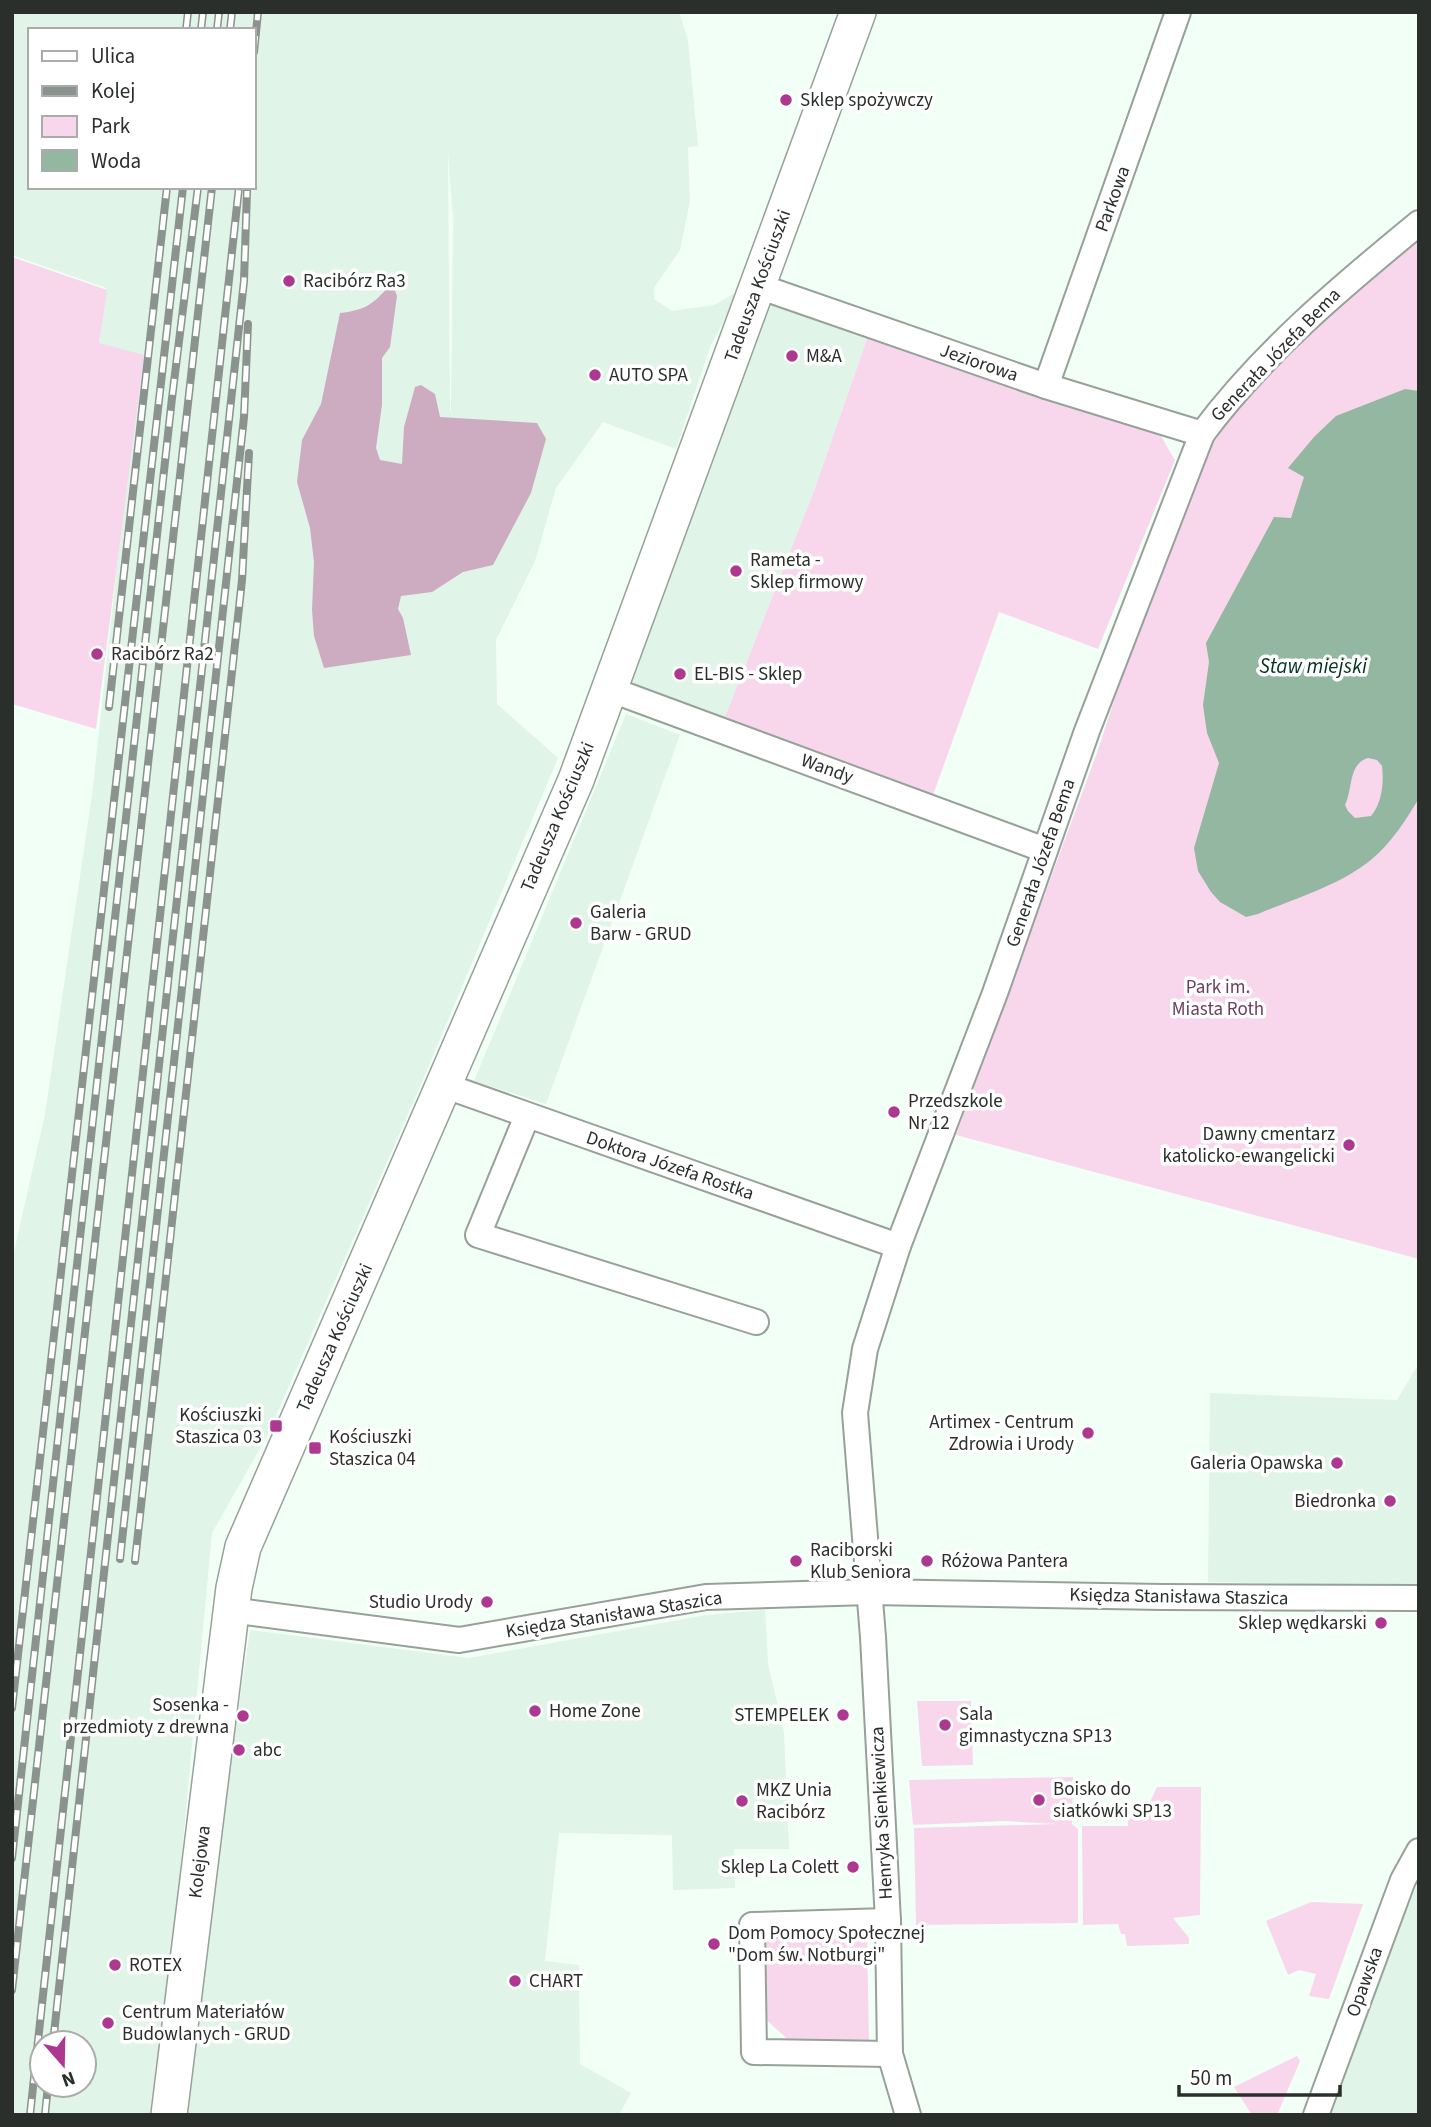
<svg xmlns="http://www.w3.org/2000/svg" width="1431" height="2127" font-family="'Source Sans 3',sans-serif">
	<rect width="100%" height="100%" fill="#f2fff7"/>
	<!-- built -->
	<g fill="#e0f4e7" fill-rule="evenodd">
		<path d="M12 12H679L688 40 698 146 688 147 690 201 680 250 654 288V299L672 311 714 305 740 290 710 347 676 449 603 422 556 488 535 561 496 640 497 704 558 758 419 1089 267 1436 212 1533 166 2022 154 2115H12V1261L45 1114 92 795 140 358 99 344 106 288 12 255ZM30 30H254V187H30ZM448 152 453 220 451 411H450ZM42 2043H84V2085H42Z"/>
		<polygon points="763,302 868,336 814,491 723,722 627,684"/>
		<polygon points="626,714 680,735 546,1104 474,1081"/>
		<polygon points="1419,1363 1419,1586 1208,1582 1210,1393 1397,1400"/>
		<polygon points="765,1610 768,1664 784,1732 789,1849 734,1849 735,1888 673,1890 672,1835 559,1833 545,1961 579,1965 580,2064 631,2093 619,2115 186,2115 211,1897 250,1630 469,1658 706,1615"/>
		<polygon points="1419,1879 1419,2115 1330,2115 1350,2051"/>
	</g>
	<!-- green -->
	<g fill="#f8d7ec">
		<polygon points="1419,237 1419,1259 956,1135 1098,750 1149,592 1205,451 1230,412 1276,365 1350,294"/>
		<polygon points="12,257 107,290 99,343 144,355 96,729 12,704"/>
		<polygon points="868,336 1158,431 1175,460 1098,649 999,612 933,795 723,722 814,491"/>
		<polygon points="917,1701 971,1701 973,1765 922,1766"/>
		<polygon points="1073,1777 1072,1824 1078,1829 1078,1923 916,1925 914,1828 1057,1824 1005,1821 913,1825 909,1780"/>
		<polygon points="1157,1787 1201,1787 1200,1915 1173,1918 1189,1938 1189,1944 1127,1946 1125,1934 1121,1934 1118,1924 1083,1925 1082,1826 1128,1826 1128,1818 1151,1800"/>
		<polygon points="1311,1902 1363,1904 1329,1999 1309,1996 1316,1974 1299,1970 1288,1975 1266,1921"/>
		<polygon points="867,1935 869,2041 791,2042 763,2017 762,1939"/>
		<polygon points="1297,2056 1300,2061 1277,2115 1252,2115 1234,2087"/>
	</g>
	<!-- forest -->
	<path fill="#cdacc1" d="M392 282 397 296 390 347 382 358V405L376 448 380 460 402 464 404 427 415 387 421 385 435 394 440 417 537 423 546 439 531 493 493 565 463 572 432 592 401 596 398 609 403 618 411 655 324 668 314 636 312 610 314 562 310 528 297 482 302 440 321 404 340 313C367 310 375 303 392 282Z"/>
	<!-- water -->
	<path fill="#94b7a2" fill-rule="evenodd" d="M1405 389 1419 391V798C1406 820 1392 842 1372 859 1341 885 1296 898 1258 914L1246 917 1220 902 1211 892 1198 871 1194 848 1219 763 1207 733 1203 705 1209 662 1206 643 1274 517 1291 518 1304 477 1288 468 1314 437 1336 416ZM1368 758 1377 760 1382 766C1384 783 1382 803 1371 816L1355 818 1348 811 1345 805C1353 789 1348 764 1368 758Z"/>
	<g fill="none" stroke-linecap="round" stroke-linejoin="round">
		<!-- minor casing -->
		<g stroke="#96a19a" stroke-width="28">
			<g id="minor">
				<polyline points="758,286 1046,386 1202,434"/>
				<polyline points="1046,386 1178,12"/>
				<polyline points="609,689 1045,850"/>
				<polyline points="443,1085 898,1246"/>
				<polyline points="527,1116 478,1235 756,1322"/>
				<polyline points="231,1610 459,1640 706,1597 869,1592 1163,1597 1419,1598"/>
				<polyline points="888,1921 752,1925 754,2052 890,2054"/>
				<path d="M908 2115 890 2054 888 1921 873 1637 855 1413 865 1349 898 1246 995 993 1087 731 1202 434C1262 353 1341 287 1419 223"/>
				<polyline points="1316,2115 1403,1880 1419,1851"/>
			</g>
		</g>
		<!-- secondary casing -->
		<g stroke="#96a19a" stroke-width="38">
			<polyline id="secondary" points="169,2115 234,1588 243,1547 576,780 858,12"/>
		</g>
		<!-- minor -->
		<use href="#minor" stroke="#fff" stroke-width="24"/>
		<!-- secondary -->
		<use href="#secondary" stroke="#fff" stroke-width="35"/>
		<!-- rail casing -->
		<g stroke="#8b938e" stroke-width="8">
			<g id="rail">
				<polyline points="186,30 188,12"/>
				<polyline points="201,30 203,12"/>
				<polyline points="217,30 219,12"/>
				<polyline points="230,30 232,12"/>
				<polyline points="254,52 258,12"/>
				<polyline points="109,707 167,187"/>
				<polyline points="120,1559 244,417 248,324"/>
				<polyline points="135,1561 242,580 249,453"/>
				<polyline points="12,1708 183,187"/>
				<polyline points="12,1858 172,398 198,187"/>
				<polyline points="12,1990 212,187"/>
				<polyline points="53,2043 244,281 247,191"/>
				<polyline points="30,2115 239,187"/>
				<polyline points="45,2115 48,2085"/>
			</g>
		</g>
		<!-- rail -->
		<use href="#rail" stroke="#fff" stroke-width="5" stroke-dasharray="16" stroke-linecap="butt"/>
	</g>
	<!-- markers -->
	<g fill="#ad3890" stroke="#fff" stroke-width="2.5">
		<circle cx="786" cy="100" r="7"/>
		<circle cx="289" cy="281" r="7"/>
		<circle cx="792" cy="356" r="7"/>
		<circle cx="595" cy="375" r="7"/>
		<circle cx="736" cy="571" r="7"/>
		<circle cx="97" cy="654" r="7"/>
		<circle cx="680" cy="674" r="7"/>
		<circle cx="576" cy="923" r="7"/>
		<circle cx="894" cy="1112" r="7"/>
		<circle cx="1349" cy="1145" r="7"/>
		<rect x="269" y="1419" width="14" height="14" rx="3.5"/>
		<circle cx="1088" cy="1433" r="7"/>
		<rect x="308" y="1441" width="14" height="14" rx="3.5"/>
		<circle cx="1337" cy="1463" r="7"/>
		<circle cx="1390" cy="1501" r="7"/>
		<circle cx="796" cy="1561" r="7"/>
		<circle cx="927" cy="1561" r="7"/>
		<circle cx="487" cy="1602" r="7"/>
		<circle cx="1381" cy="1623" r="7"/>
		<circle cx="535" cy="1711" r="7"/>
		<circle cx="843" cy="1715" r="7"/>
		<circle cx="243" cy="1716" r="7"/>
		<circle cx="945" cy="1725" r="7"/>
		<circle cx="239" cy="1750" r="7"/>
		<circle cx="1039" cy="1800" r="7"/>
		<circle cx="742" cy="1801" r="7"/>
		<circle cx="853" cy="1867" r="7"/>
		<circle cx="714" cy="1944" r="7"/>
		<circle cx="115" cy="1965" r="7"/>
		<circle cx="515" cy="1981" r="7"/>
		<circle cx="108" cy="2023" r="7"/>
	</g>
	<g text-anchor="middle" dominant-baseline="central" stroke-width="7" stroke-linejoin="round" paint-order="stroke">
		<!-- poi labels -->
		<g font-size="19" fill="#2b2f2c" stroke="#fff" text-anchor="start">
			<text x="800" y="100">Sklep spożywczy</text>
			<text x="303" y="281">Racibórz Ra3</text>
			<text x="806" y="356">M&amp;A</text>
			<text x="609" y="375">AUTO SPA</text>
			<text x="750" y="560">Rameta -<tspan x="750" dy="22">Sklep firmowy</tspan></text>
			<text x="111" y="654">Racibórz Ra2</text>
			<text x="694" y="674">EL-BIS - Sklep</text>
			<text x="590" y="912">Galeria<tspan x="590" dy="22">Barw - GRUD</tspan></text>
			<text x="908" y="1101">Przedszkole<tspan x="908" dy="22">Nr 12</tspan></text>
			<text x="1335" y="1134" text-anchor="end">Dawny cmentarz<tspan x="1335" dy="22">katolicko-ewangelicki</tspan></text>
			<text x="262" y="1415" text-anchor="end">Kościuszki<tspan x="262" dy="22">Staszica 03</tspan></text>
			<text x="1074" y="1422" text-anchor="end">Artimex - Centrum<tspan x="1074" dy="22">Zdrowia i Urody</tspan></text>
			<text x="329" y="1437">Kościuszki<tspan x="329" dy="22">Staszica 04</tspan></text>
			<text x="1323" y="1463" text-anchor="end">Galeria Opawska</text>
			<text x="1376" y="1501" text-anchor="end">Biedronka</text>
			<text x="810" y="1550">Raciborski<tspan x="810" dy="22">Klub Seniora</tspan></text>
			<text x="941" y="1561">Różowa Pantera</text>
			<text x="473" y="1602" text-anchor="end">Studio Urody</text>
			<text x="1367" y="1623" text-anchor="end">Sklep wędkarski</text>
			<text x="229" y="1705" text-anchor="end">Sosenka -<tspan x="229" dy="22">przedmioty z drewna</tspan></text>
			<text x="549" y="1711">Home Zone</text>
			<text x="959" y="1714">Sala<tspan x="959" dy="22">gimnastyczna SP13</tspan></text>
			<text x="829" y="1715" text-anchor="end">STEMPELEK</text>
			<text x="253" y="1750">abc</text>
			<text x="1053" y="1789">Boisko do<tspan x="1053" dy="22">siatkówki SP13</tspan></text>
			<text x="756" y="1790">MKZ Unia<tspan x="756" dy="22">Racibórz</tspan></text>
			<text x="839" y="1867" text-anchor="end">Sklep La Colett</text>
			<text x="728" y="1933">Dom Pomocy Społecznej<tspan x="728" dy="22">"Dom św. Notburgi"</tspan></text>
			<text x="129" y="1965">ROTEX</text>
			<text x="529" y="1981">CHART</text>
			<text x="122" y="2012">Centrum Materiałów<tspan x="122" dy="22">Budowlanych - GRUD</tspan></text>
		</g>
		<!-- street labels -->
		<g font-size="19" fill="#2b2f2c" stroke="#fff">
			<text transform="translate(1113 199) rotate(-70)">Parkowa</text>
			<text transform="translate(758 286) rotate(-70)">Tadeusza Kościuszki</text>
			<text transform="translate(1276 355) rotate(-46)">Generała Józefa Bema</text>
			<text transform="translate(979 363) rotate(19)">Jeziorowa</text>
			<text transform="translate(827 769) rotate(20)">Wandy</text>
			<text transform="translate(558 817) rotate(-67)">Tadeusza Kościuszki</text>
			<text transform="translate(1041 863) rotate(-71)">Generała Józefa Bema</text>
			<text transform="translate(670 1166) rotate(19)">Doktora Józefa Rostka</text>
			<text transform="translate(335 1338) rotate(-66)">Tadeusza Kościuszki</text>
			<text transform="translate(1179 1597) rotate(1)">Księdza Stanisława Staszica</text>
			<text transform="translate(614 1615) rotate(-9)">Księdza Stanisława Staszica</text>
			<text transform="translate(882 1813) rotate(-93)">Henryka Sienkiewicza</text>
			<text transform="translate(200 1862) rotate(-83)">Kolejowa</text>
			<text transform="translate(1365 1982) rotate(-70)">Opawska</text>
		</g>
		<!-- park labels -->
		<g font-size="19" fill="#6c3f5f" stroke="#fff">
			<text x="1218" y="987">Park im.<tspan x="1218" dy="22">Miasta Roth</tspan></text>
		</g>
		<!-- water labels -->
		<g font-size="21" font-style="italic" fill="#03331e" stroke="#fff">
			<text x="1313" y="666">Staw miejski</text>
		</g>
	</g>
	<!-- border -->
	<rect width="1431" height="2127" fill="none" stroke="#2b2f2c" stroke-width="28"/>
	<!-- legend -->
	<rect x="28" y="28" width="228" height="161" fill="#ffffff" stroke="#aaacab" stroke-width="2"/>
	<rect x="42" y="51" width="35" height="10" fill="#ffffff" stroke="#aaacab" stroke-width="2"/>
	<text x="91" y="63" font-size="21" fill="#2b2f2c">Ulica</text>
	<rect x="42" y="86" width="35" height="10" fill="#8b938e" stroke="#aaacab" stroke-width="2"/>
	<text x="91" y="98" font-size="21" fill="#2b2f2c">Kolej</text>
	<rect x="42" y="116" width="35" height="21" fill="#f8d7ec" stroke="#aaacab" stroke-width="2"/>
	<text x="91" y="133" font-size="21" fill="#2b2f2c">Park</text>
	<rect x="42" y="150" width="35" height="21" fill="#94b7a2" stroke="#aaacab" stroke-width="2"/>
	<text x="91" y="168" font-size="21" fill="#2b2f2c">Woda</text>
	<!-- north arrow -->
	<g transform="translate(63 2064) rotate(160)"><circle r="33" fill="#ffffff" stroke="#aaacab" stroke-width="2"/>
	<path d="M0-5L12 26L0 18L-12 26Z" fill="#ad3890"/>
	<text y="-10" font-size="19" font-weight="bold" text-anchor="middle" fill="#2b2f2c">N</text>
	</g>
	<!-- scale -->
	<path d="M1179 2085v10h161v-10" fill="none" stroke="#2b2f2c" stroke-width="3.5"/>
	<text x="1190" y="2085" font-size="21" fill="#2b2f2c" stroke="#ffffff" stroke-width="5" paint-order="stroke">50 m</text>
</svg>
